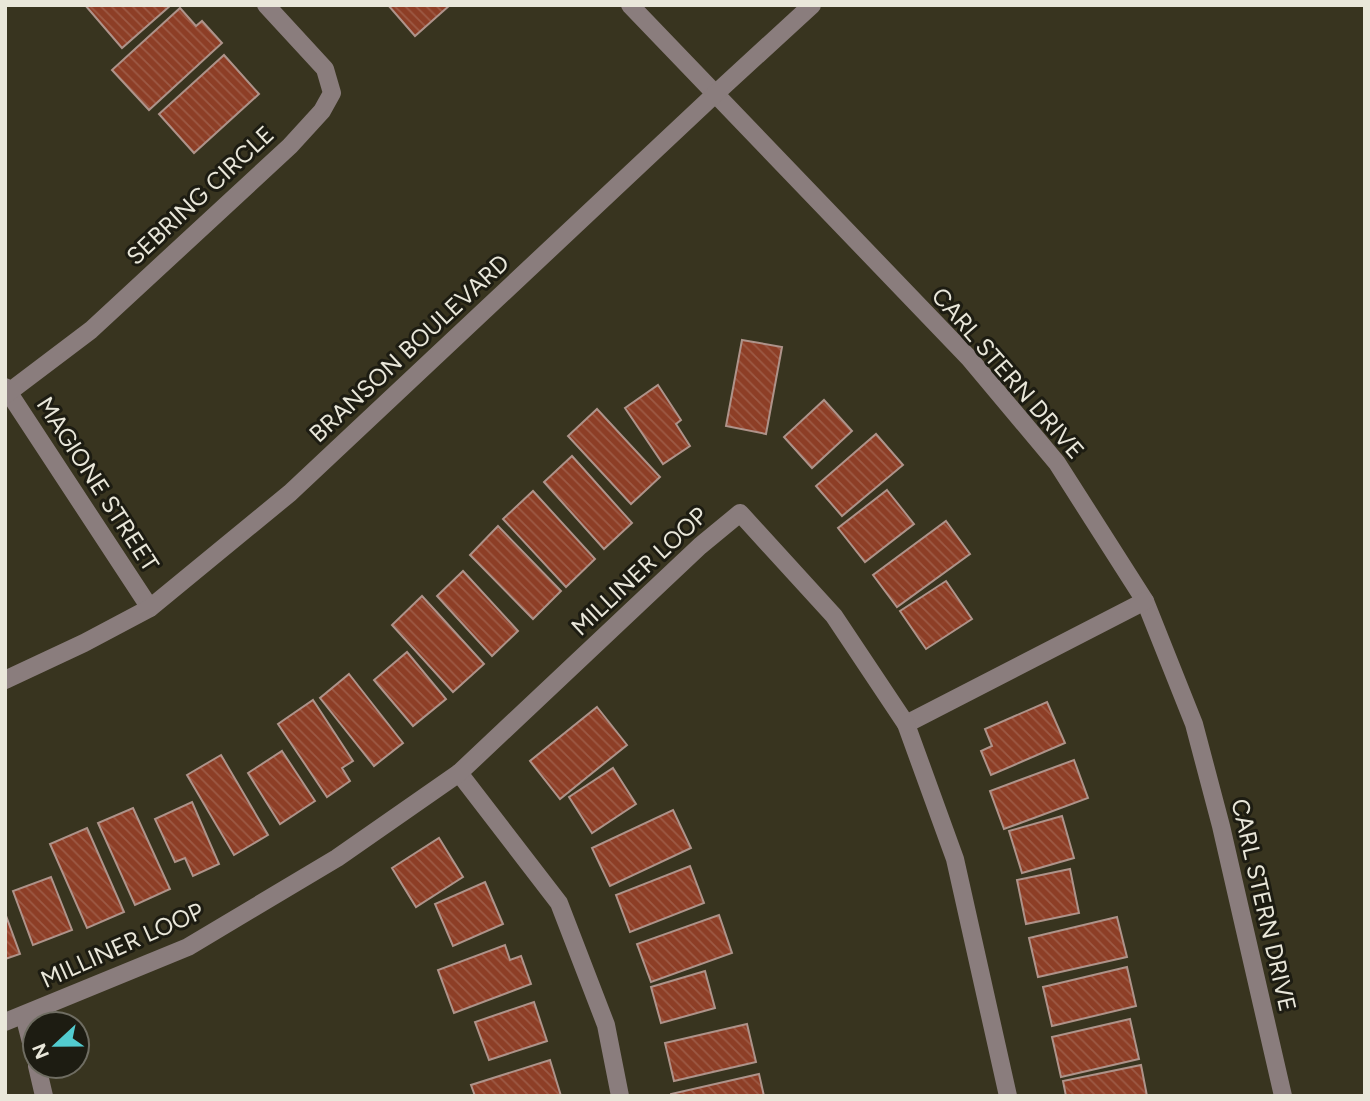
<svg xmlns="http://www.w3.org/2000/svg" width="1370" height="1101" font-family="Figtree,sans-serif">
	<defs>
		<pattern id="building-back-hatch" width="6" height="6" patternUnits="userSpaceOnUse" patternTransform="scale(1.75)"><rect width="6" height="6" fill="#8d3e26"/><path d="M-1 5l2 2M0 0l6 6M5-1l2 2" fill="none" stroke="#9d5a45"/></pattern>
	</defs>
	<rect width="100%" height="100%" fill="#38341f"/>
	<!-- building -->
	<g fill="url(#building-back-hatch)" stroke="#ae938a" stroke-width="2">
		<polygon points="85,5 171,5 122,48"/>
		<polygon points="388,5 450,5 415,36"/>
		<polygon points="180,8 196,26 202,21 222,43 149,110 112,70"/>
		<polygon points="224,55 259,94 194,153 159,114"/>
		<polygon points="742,340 782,347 766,434 726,426"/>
		<polygon points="658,385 681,420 676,424 690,446 663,464 625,408"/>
		<polygon points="824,400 852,431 812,468 784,437"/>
		<polygon points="597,409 660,477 631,504 568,436"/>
		<polygon points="876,434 903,465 842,516 816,486"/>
		<polygon points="572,456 632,523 604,549 544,482"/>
		<polygon points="887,490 914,524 865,562 838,528"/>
		<polygon points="533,491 595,559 566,587 503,519"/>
		<polygon points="946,521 970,554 897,607 873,575"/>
		<polygon points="498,526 561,591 533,619 470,555"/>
		<polygon points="463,571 518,631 492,656 437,596"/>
		<polygon points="946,581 972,619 926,649 900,611"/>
		<polygon points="422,596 484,664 453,692 392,625"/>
		<polygon points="407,652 446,699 413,726 374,680"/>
		<polygon points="349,674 403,743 374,766 320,698"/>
		<polygon points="313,700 353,761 342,768 350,781 327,797 278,724"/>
		<polygon points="1047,702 1065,743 991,775 981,751 992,746 985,729"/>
		<polygon points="597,707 627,745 560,799 530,761"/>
		<polygon points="282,751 315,801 280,824 248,773"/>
		<polygon points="221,755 268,835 234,855 187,775"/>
		<polygon points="1074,760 1088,798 1004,829 990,791"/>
		<polygon points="613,768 636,804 592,833 569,797"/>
		<polygon points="192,802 219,864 193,876 185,858 175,862 155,819"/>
		<polygon points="133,808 170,889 135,905 98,823"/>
		<polygon points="673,810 691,848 610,886 592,848"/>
		<polygon points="1062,816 1074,858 1022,873 1009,831"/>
		<polygon points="87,828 124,912 87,928 50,844"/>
		<polygon points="439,838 463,877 416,907 392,868"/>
		<polygon points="690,866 704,903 630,932 616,895"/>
		<polygon points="1070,869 1079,913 1026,924 1017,880"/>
		<polygon points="51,877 72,930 33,945 13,891"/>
		<polygon points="485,882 503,924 453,946 435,904"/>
		<polygon points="5,913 20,954 5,959"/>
		<polygon points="719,915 732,953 651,982 637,944"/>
		<polygon points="1117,917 1127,957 1038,977 1029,938"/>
		<polygon points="505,945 510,960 521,956 531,984 454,1013 438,970"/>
		<polygon points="1127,967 1136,1006 1052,1026 1043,987"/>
		<polygon points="705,971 715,1008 661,1023 651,987"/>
		<polygon points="534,1002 547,1041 489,1060 475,1022"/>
		<polygon points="1130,1019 1139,1059 1061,1077 1052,1037"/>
		<polygon points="747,1024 756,1062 674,1081 665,1043"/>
		<polygon points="550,1060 561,1096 475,1096 471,1085"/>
		<polygon points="1141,1065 1147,1096 1066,1096 1063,1081"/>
		<polygon points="759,1074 764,1096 671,1096 671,1094"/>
	</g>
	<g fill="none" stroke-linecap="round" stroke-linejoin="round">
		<!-- minor -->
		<g stroke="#8a7d7d" stroke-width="18">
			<polyline points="630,5 969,358 1057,463 1145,601 1194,724 1221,826 1283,1096"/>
			<polyline points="5,387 150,608"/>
			<polyline points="5,395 91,330 290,146 322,111 332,93 325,69 266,5"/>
			<polyline points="5,680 84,643 150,608 290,493 714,95 812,5"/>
			<polyline points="906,724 1145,601"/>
			<polyline points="459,773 559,903 606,1025 620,1096"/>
			<polyline points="24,1015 35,1058"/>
			<polyline points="5,1022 188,947 337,858 459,773 700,546 740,513 834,616 906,724 955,859 1008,1096"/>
			<polyline points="37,1066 44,1096"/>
		</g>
	</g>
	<g text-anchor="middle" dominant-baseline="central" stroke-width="6" stroke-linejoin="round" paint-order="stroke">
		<!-- street labels -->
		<g font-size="24" fill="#e9e7da" stroke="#1d1c12">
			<text transform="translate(200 195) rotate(-43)">SEBRING CIRCLE</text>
			<text transform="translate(409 348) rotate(-43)">BRANSON BOULEVARD</text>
			<text transform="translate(1008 373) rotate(49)">CARL STERN DRIVE</text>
			<text transform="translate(98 484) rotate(57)">MAGIONE STREET</text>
			<text transform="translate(639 571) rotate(-43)">MILLINER LOOP</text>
			<text transform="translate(1264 905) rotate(77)">CARL STERN DRIVE</text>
			<text transform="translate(122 945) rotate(-24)">MILLINER LOOP</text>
		</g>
	</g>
	<!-- border -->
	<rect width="1370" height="1101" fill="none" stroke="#e9e7da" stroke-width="14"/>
	<!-- north arrow -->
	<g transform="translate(56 1045) rotate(248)"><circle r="33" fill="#1d1c12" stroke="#6f6d62" stroke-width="2"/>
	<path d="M0-5L12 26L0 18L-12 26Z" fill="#52ccd0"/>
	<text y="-10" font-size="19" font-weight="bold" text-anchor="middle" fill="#e9e7da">N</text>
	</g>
</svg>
